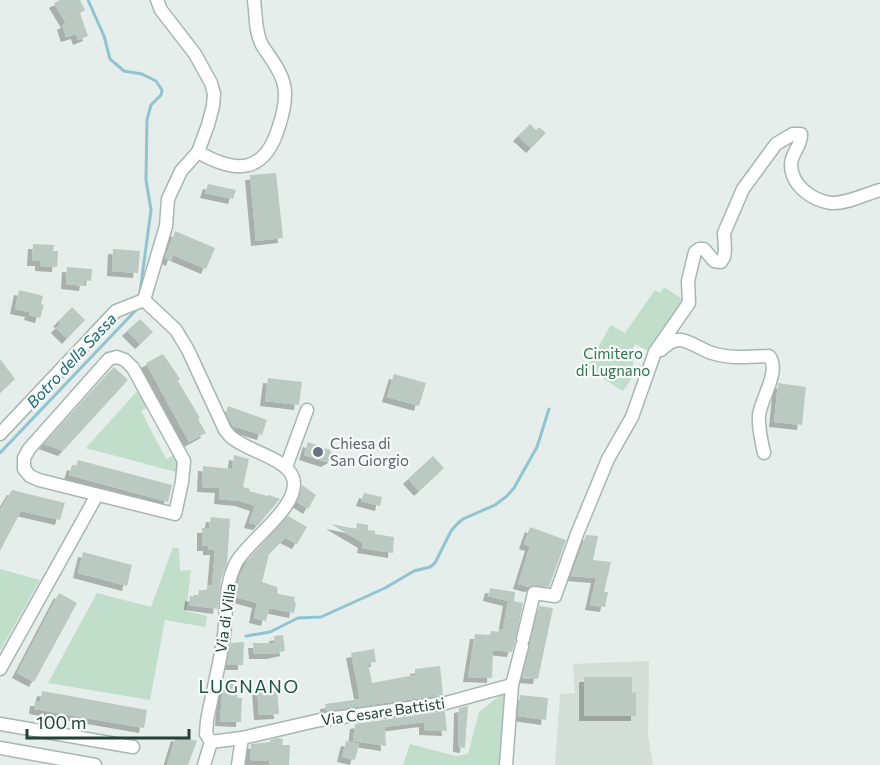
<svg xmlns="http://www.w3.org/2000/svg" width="880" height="765" font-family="Commissioner,sans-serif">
	<defs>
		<filter id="shadow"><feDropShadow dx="-5" dy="5" stdDeviation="0" flood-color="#0004"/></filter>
	</defs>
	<rect width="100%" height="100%" fill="#e5eeea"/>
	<!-- built -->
	<polygon fill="#d4ded9" points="649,661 648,736 653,765 555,765 560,694 575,693 573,664"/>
	<!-- green -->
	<g fill="#c0dec9">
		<polygon points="664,287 685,301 650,352 635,344 633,349 633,376 623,391 586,368 611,325 625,333 655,290 660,293"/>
		<polygon points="138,390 148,407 141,411 166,459 174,455 178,462 176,472 86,448"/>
		<polygon points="173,547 179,549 180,571 191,570 186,611 207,616 205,627 165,620 150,700 48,683 97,593 151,607"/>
		<polygon points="0,569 40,580 0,651"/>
		<polygon points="503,693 506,695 499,765 403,765 410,744 456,756 468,754 479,712"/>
	</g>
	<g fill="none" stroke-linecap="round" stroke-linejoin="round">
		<!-- stream -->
		<g stroke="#91c4d0" stroke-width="3">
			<polyline points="88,0 104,36 110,59 124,71 142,74 156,81 162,90 161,95 151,105 147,120 146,180 151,210 140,292"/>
			<polyline points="0,453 136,310"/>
			<polyline points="246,636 270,632 298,618 321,617 385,588 414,571 430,567 435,563 451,531 457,524 463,519 495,505 507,496 514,488 537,447 549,409"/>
		</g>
	</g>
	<!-- building -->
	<g fill="#bbc9c3" filter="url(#shadow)">
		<polygon points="60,0 80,0 85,10 80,13 88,36 78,40 76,34 66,37 62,25 66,23 54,3"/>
		<polygon points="530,124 536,130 539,127 546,133 531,148 518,136"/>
		<polygon points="276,173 283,238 256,241 250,175"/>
		<polygon points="208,184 236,190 233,199 205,193"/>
		<polygon points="175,231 215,248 206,269 173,255 171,261 165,258"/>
		<polygon points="33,244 54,245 53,251 58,251 57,267 40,266 40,261 32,261"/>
		<polygon points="113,249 140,251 138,273 112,271"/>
		<polygon points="67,267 92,269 91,281 85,280 84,286 66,284"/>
		<polygon points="19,290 43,296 41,304 44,305 40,318 29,315 30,312 15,309"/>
		<polygon points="72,307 85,320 67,339 56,328 61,323 58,322"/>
		<polygon points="140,319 153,332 140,344 127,331"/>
		<polygon points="163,354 180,379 178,381 200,418 198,419 206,433 189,442 146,363"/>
		<polygon points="0,359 15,379 0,393"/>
		<polygon points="114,367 128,380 63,451 44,444"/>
		<polygon points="394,374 426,383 419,406 387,397"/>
		<polygon points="268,378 302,382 299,405 265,401"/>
		<polygon points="778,383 806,387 802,425 774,422"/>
		<polygon points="228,406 267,420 262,435 233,426 226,413"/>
		<polygon points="308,442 330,450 333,458 326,462 304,455"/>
		<polygon points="234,455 249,459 243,487 250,489 249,491 268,496 269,495 280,499 258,525 249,523 255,506 240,501 219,499 220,488 202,487 203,466 232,469"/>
		<polygon points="433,456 444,468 419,491 408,479"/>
		<polygon points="78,460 172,485 168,502 69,475 72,465 76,466"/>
		<polygon points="302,485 316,495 308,509 297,502"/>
		<polygon points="12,490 65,503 60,520 21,511 0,551 0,510"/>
		<polygon points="364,493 382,497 380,506 361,501"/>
		<polygon points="288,516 307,527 297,544 285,538 269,554 262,582 277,587 278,594 295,597 294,602 296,603 294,613 269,608 266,621 254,618 257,603 235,597 240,575 248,560"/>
		<polygon points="211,517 230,519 227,564 221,579 218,609 189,605 190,596 198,597 199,590 207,591 208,585 212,585 215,550 208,550 208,546 202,546 202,528 209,528"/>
		<polygon points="357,523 368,525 368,530 375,531 375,534 394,537 393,553 362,548 363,543 331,524 356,529"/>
		<polygon points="530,527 566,540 549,587 535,585 529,587 518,584 530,546 524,544"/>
		<polygon points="586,535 598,536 593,560 611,562 604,592 608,592 605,607 590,605 596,578 571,576"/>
		<polygon points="83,552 132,565 127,586 78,573"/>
		<polygon points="490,588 515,592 514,601 523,603 515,642 512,652 493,650 492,678 468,677 475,634 490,635 491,631 499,632 499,629 503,629 508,601 488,596"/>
		<polygon points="59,593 77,603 34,682 17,673"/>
		<polygon points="539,606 553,608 538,679 522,678"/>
		<polygon points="283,635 285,651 272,654 254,654 253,643 275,643 274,636"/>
		<polygon points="244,642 243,665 227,665 231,643"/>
		<polygon points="374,649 376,662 368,663 372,683 415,675 415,669 440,666 443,695 326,711 325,704 360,699 351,653"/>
		<polygon points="584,677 632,677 632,693 636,692 636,716 584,716"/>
		<polygon points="223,683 238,684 237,698 242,698 241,722 220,721"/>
		<polygon points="277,686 279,714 259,715 257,687"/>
		<polygon points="42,691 147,710 144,728 34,709 35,701 40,701"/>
		<polygon points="520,695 548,698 546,720 518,716"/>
		<polygon points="468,706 465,748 458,747 459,708"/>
		<polygon points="445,711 447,731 424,730 424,722 385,727 386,746 353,741 355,724"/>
		<polygon points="176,736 197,741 188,765 167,765"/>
		<polygon points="277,738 283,739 282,745 290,745 289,765 269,765 270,761 250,760 251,744 270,742 270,740"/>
		<polygon points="346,741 359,744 355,760 342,757"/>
	</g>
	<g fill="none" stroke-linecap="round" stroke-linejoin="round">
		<!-- street casing -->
		<g stroke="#a8b6b1" stroke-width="15">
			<g id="street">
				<path d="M198 152C236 174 265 174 279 126 283 114 287 98 284 85 281 70 270 58 262 45 255 32 256 15 254 0"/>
				<path d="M144 300 176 330 188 350 225 430 230 436C245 451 286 457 293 478 302 506 246 542 236 563 224 586 227 611 224 635 220 664 212 693 207 721L206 734 211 742 204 765"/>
				<polyline points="144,300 166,226 168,199 181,171 198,152 208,125 213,106 214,94 211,83 195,54 161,10 157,0"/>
				<path d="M661 350C667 344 673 339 681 340 690 341 702 350 712 353 730 359 750 357 769 356 781 370 761 399 759 415 758 427 761 440 764 453"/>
				<polygon points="117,357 125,360 133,368 184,461 182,482 175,514 39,480 30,476 24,469 24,458 29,449 109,359"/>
				<polyline points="0,434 116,311 144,300"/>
				<polyline points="286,467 307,410"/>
				<path d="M523 639 534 593 555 596 577 534 608 459 632 417 655 352 689 303 688 281 695 252 699 249H704L714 261 721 262 724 257 725 250 724 233 743 189 776 144 793 134H801C802 145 792 152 791 164 791 185 811 200 831 203 846 204 866 194 880 190"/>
				<polyline points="0,669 97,495"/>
				<polyline points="0,724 133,747"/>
				<polyline points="211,742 242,738"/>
				<polyline points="0,748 95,765"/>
				<polyline points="238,765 242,738 320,720 446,703 512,685"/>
				<polyline points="506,765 512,685 522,646"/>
			</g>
		</g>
		<!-- street -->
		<use href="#street" stroke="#fff" stroke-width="12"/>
	</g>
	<!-- markers -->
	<circle fill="#6b7280" stroke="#f6faf8" stroke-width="2" cx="318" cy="452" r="6"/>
	<g text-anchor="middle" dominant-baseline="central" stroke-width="4.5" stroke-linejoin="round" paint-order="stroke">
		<!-- park labels -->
		<g font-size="15" fill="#31754d" stroke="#f6faf8">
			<text x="613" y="353">Cimitero<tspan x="613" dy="17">di Lugnano</tspan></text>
		</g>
		<!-- worship labels -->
		<g font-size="15" fill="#5b616d" stroke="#f6faf8" text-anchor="start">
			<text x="330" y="443">Chiesa di<tspan x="330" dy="17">San Giorgio</tspan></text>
		</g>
		<!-- street labels -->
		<g font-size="15" fill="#253f39" stroke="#f6faf8">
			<text transform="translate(225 618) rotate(-82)">Via di Villa</text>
			<text transform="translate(383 711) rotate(-8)">Via Cesare Battisti</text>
		</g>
		<!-- water labels -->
		<g font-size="16" font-style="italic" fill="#216779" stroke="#f6faf8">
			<text transform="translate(71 360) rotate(-47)">Botro della Sassa</text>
		</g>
		<!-- quarter labels -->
		<g font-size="18" letter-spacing="1.5" fill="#215147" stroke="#f6faf8">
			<text x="249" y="686">LUGNANO</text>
		</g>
	</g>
	<!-- scale -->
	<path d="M27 729v9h162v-9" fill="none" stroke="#253f39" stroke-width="3"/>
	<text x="36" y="729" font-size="18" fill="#253f39" stroke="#f6faf8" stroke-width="4.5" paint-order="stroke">100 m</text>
</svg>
